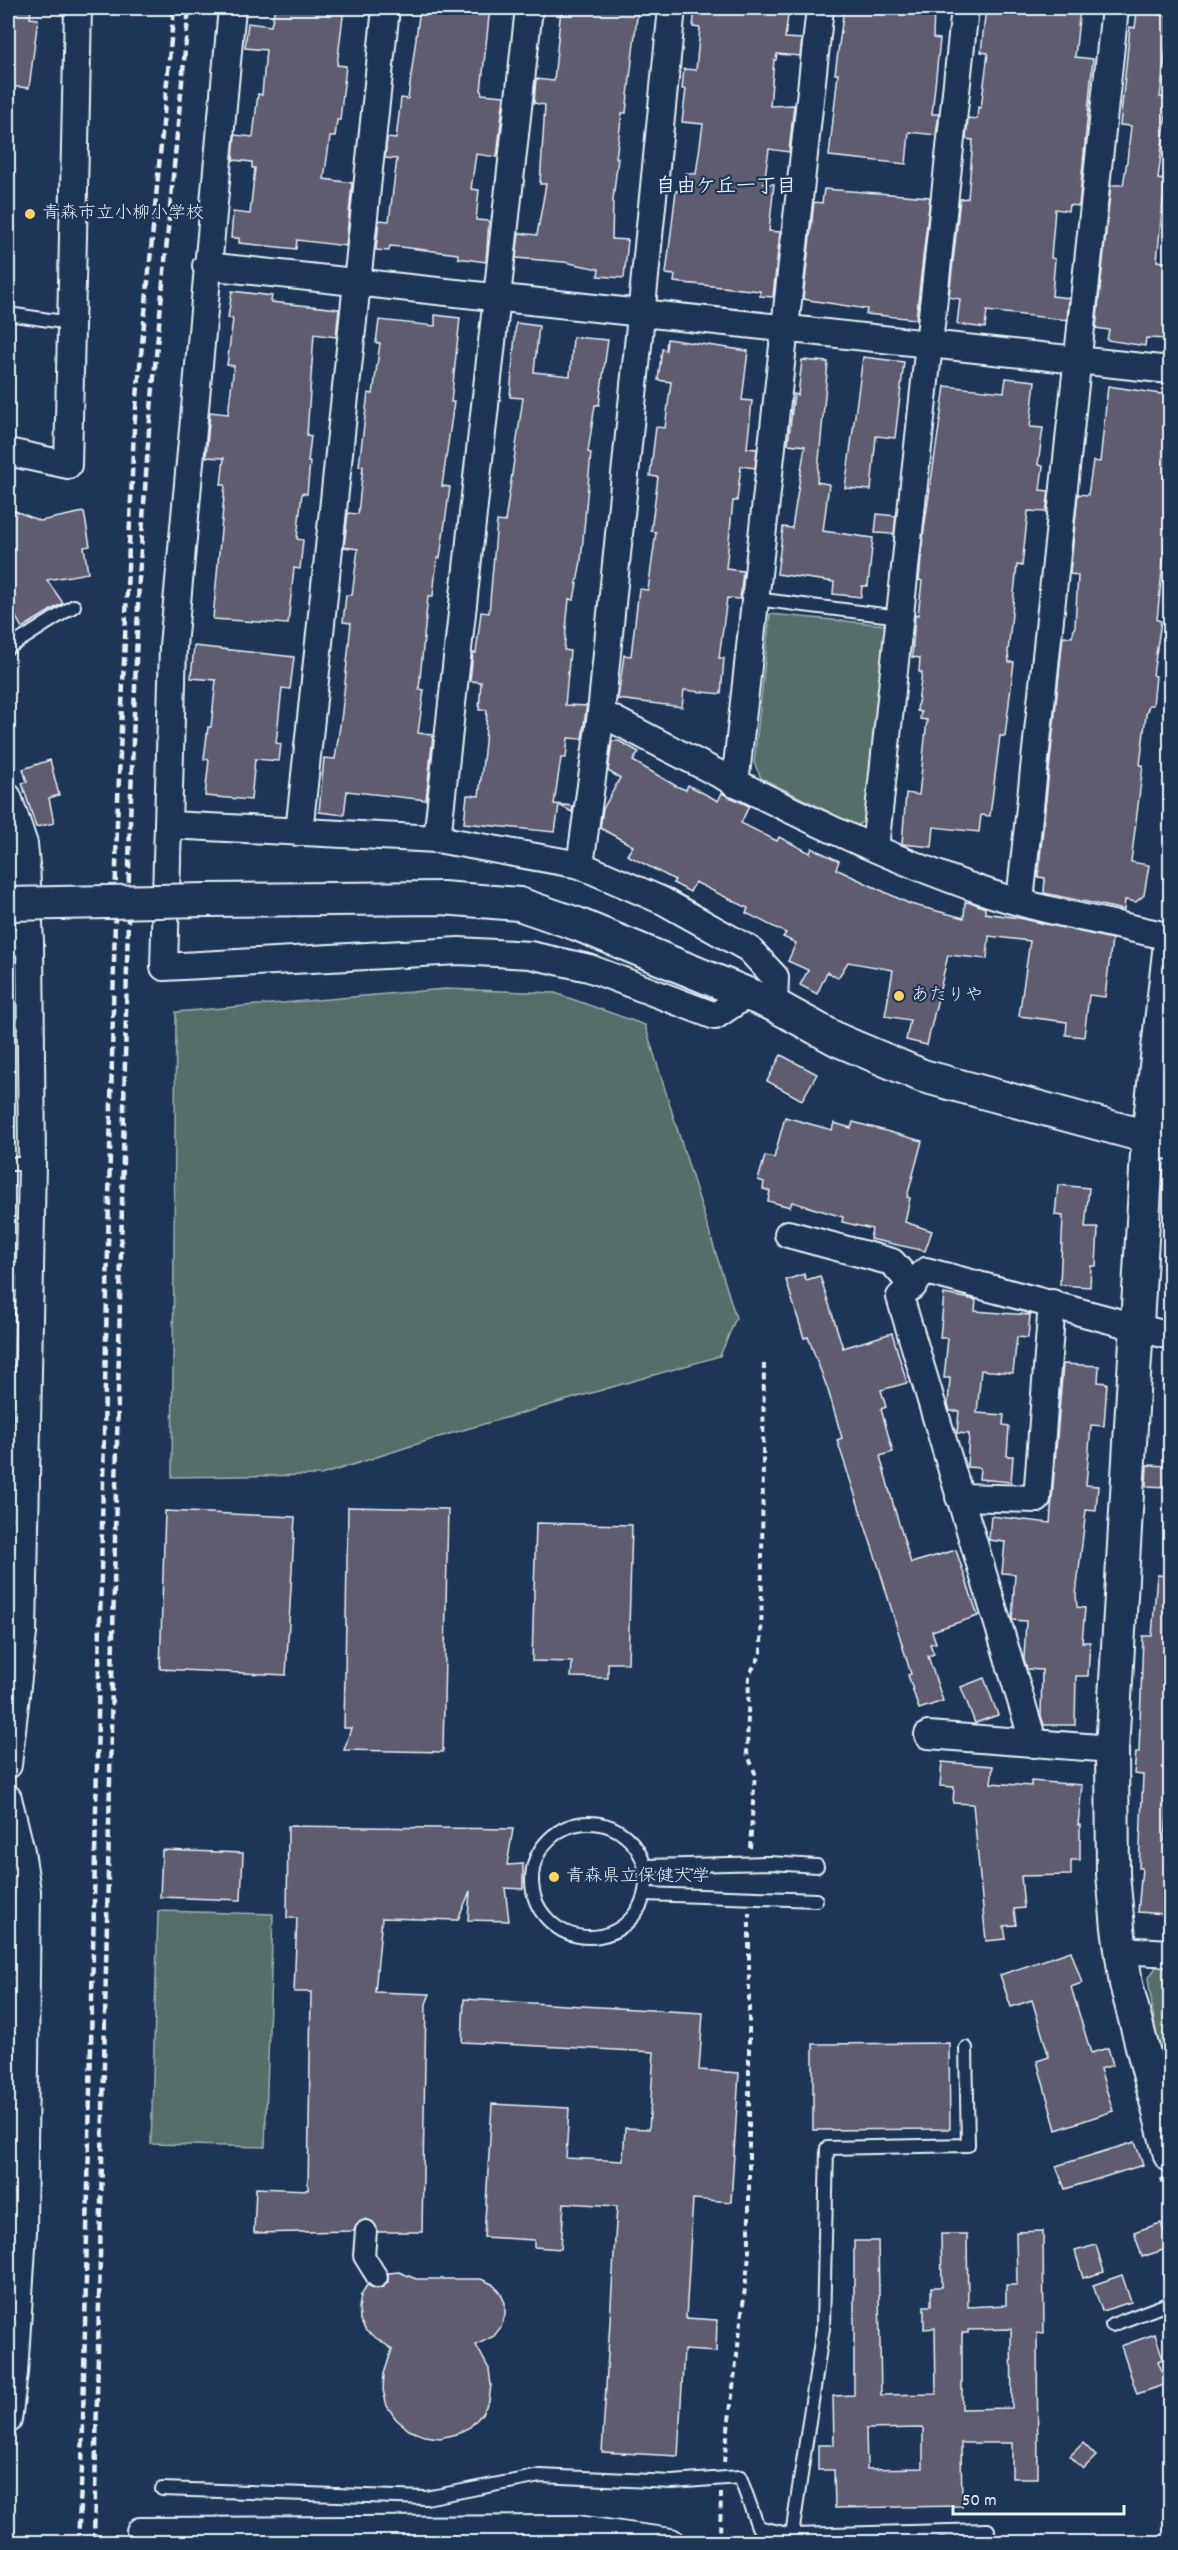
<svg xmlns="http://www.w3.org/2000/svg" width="1178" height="2550" font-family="Dekko,'Klee One',sans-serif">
	<rect width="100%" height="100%" fill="#1d3557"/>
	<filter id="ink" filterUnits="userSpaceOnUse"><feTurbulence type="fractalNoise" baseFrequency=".0167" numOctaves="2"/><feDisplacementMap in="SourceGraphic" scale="12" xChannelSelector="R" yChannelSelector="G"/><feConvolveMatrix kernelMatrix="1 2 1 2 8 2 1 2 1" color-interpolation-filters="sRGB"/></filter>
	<g filter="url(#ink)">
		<!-- green -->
		<g fill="#576e6a" stroke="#a0b0b1" stroke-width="1.5">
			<polygon points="770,614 886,625 867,818 857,826 761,778 754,763"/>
			<polygon points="445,989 555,993 645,1025 736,1318 720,1356 439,1437 321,1475 172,1477 176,1012"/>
			<polygon points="158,1911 273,1914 265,2147 151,2144"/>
			<polygon points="1157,1966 1170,1966 1170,2082 1156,2033 1148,1978"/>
		</g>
		<!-- building -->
		<g fill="#605b6f" stroke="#e8f1f8" stroke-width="1.5" fill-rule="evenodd">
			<polygon points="8,8 31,9 30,18 38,19 29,88 8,86"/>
			<polygon points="275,8 344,8 337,65 346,66 340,120 337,120 335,137 330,137 324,179 352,183 346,246 297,240 296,249 239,243 239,238 231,238 233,212 250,214 255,168 252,168 252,162 233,160 235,135 253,137 258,94 262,95 266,50 245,48 248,23 271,26"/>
			<polygon points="420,8 490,8 481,91 482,94 504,96 497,157 476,154 471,189 479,190 476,220 489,221 486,262 458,258 458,254 401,247 390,246 389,251 376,250 379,220 389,221 397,159 385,158 387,138 396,139 401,98 408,99"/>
			<polygon points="561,8 638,8 626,113 622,113 616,158 618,158 613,200 612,239 628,240 624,278 598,276 599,269 564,262 516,258 519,233 537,235 546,184 540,184 545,105 534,103 536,79 554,81"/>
			<polygon points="695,8 789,8 785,38 802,39 800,56 777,54 776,60 774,60 770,106 794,105 789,152 769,149 764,184 774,184 769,231 780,232 773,297 760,296 760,291 674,282 675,275 666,274 676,191 683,191 685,173 696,174 703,124 682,122 686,89 682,89 684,69 696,70 700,28 693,27"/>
			<polygon points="844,8 934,8 933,38 940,39 932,114 939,114 936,135 909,132 906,164 829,156 838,74 835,74"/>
			<polygon points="986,8 1080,8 1075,57 1093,59 1079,206 1069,205 1068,211 1055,209 1051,258 1055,259 1052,296 1069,298 1067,320 987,311 985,328 957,324 960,299 949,297 960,199 968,198 973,140 966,139 968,118 977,119 978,107 981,108 988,53 981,52"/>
			<polygon points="1137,12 1170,16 1160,97 1168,98 1158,179 1165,180 1157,261 1170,263 1170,321 1169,339 1146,338 1145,346 1107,340 1109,330 1096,328 1111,185 1123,185 1127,161 1131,126 1120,125 1130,27 1135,28"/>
			<polygon points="824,189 930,197 916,319 866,314 867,309 803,299 814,202 822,203"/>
			<polygon points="232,291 272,296 271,302 339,309 336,337 314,334 307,435 311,436 308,462 310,462 307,494 302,493 297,539 303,540 300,569 294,568 288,624 213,619 225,485 221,485 224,458 206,457 210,412 228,414 234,366 227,365 233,319 228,318"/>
			<polygon points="435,315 460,318 451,402 454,402 442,486 450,487 440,558 437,558 433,596 428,596 419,689 424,690 418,733 433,735 426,800 347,791 344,815 319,812 324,758 335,759 342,712 351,623 343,622 346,595 352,595 358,549 344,547 348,513 358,514 363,466 359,466 362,441 368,393 373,394 380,343 376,343 379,320 435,326"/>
			<polygon points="516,323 539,326 534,372 570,376 573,337 608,340 599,405 595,405 588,452 591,453 581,561 574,600 569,599 564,650 570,651 565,705 587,706 586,711 582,739 568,738 566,758 561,758 554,804 573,806 572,812 559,805 555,832 464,823 467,795 479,796 485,742 487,710 479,710 481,682 470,681 473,653 476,653 481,612 489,613 497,521 505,522 523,398 510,397"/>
			<polygon points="667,339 748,351 742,400 752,401 747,448 757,449 755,468 741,466 737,501 733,501 726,569 743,571 740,599 727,598 719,658 724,658 721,694 684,690 682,707 618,699 624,655 631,656 639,589 648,590 656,532 651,531 658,477 650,476 656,427 665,428 671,382 658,380 662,349 666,350"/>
			<polygon points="863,357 904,362 895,438 876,436 871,490 845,488"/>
			<polygon points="802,360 828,362 817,482 829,484 823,531 873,538 868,586 862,586 861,597 833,594 834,582 777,574 783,527 792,528 805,446 788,444 794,394 798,395"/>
			<polygon points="1006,378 1035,381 1030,427 1043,428 1038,465 1043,466 1040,490 1049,491 1046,512 1028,511 1022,566 1017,565 1008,652 1009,662 1014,662 1005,736 1000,736 990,816 981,815 979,832 934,827 932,847 902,844 906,793 919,795 927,720 920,719 921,712 917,711 922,672 919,672 920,658 912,657 915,615 918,615 922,581 919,580 923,536 945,386 1004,392"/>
			<polygon points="1108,386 1167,395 1166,402 1170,402 1170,494 1157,620 1161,621 1153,675 1156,676 1153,705 1149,705 1146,715 1140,765 1143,765 1131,862 1149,865 1144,895 1136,902 1125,900 1124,910 1044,893 1045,878 1038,877 1063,636 1072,637 1075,626 1078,575 1070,574 1078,494 1088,495 1093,461 1100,462"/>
			<polygon points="8,508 40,521 84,512 90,546 84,547 88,573 47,580 63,603 22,628 8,602"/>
			<polygon points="877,514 896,516 894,534 875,533"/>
			<polygon points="194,646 294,657 290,689 282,688 276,743 281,744 279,761 255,759 251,800 205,796 209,760 204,759 208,727 211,727 216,680 191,678"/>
			<polygon points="612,741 619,741 639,752 633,761 676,786 686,790 688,785 718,801 722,793 749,806 741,823 777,841 779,837 810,853 812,848 839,861 836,869 910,904 964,918 965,902 973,903 985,908 985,913 1019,918 1112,939 1105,997 1089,995 1084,1037 1066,1035 1067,1022 1019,1016 1030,941 989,936 987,959 948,955 927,1045 906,1040 910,1020 885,1016 893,970 848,962 838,978 827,972 817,994 800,985 808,970 788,961 796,943 783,937 786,933 746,913 748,908 695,882 690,892 673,883 675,880 627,855 633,846 600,828 603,809 620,778 608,771"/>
			<polygon points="50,760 59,795 49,798 54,823 36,827 22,783 27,782 23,769"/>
			<polygon points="781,1055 817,1074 802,1100 767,1081"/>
			<polygon points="785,1117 832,1130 834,1123 851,1128 853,1122 922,1141 907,1197 910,1198 905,1222 932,1231 925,1251 870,1239 872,1229 842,1222 843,1217 792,1202 790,1207 768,1201 770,1191 763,1189 764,1182 758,1180 765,1156 774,1158"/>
			<polygon points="1058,1185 1089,1188 1085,1228 1098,1228 1096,1266 1091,1266 1090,1287 1060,1285 1063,1216 1055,1215"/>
			<polygon points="804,1274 806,1280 820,1276 843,1348 892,1333 907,1383 881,1390 886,1407 881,1409 893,1452 880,1456 894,1507 911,1563 956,1550 978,1616 932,1631 936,1643 930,1644 934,1654 928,1656 943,1701 919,1709 908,1675 911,1674 879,1568 837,1440 842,1438 828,1390 808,1337 804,1338 786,1280"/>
			<polygon points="944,1294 976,1300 975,1311 1030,1315 1028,1338 1017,1337 1013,1373 981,1370 977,1413 1004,1415 1003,1425 1009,1426 1007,1456 1013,1456 1011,1482 979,1479 980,1468 967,1467 969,1434 957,1433 959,1411 950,1411 948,1404 950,1378 944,1378 948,1338 940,1338"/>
			<polygon points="1063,1364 1099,1366 1098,1382 1107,1383 1104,1426 1091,1425 1086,1485 1098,1486 1096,1511 1086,1510 1076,1595 1077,1607 1085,1608 1082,1642 1090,1642 1088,1676 1076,1676 1075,1725 1044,1725 1041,1716 1042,1670 1027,1669 1024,1659 1026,1621 1012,1620 1015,1574 1002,1573 1005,1542 989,1540 991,1516 1050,1523"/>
			<polygon points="1147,1465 1170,1466 1170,1487 1146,1486"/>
			<polygon points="348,1507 448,1509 443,1752 344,1750 351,1728 344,1728"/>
			<polygon points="165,1511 295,1517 286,1675 160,1669"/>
			<polygon points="536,1523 632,1525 628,1663 608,1663 608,1678 571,1677 572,1662 532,1661"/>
			<polygon points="1157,1575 1170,1576 1170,1777 1165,1841 1170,1841 1170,1870 1165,1914 1138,1912 1142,1868 1139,1868 1143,1775 1134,1774 1136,1752 1139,1752 1143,1636 1152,1636"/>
			<polygon points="984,1678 998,1715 975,1723 961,1687"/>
			<polygon points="942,1762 993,1766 991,1783 1031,1786 1031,1781 1082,1785 1078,1825 1080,1825 1080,1860 1071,1860 1071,1875 1021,1876 1024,1908 1014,1909 1016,1925 1004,1926 1006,1939 986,1941 973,1804 953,1803 954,1787 940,1786"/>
			<polygon points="288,1826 513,1829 507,1865 523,1864 523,1889 505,1888 509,1921 468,1920 470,1891 458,1920 382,1918 375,1992 430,1994 426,2004 422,2232 378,2232 373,2222 366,2219 357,2224 354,2231 254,2233 256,2188 308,2190 311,1992 294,1992 297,1918 287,1918"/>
			<polygon points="162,1850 243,1853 241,1900 160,1897"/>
			<polygon points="1071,1951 1082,1983 1071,1987 1091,2053 1108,2048 1113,2065 1100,2069 1113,2111 1056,2130 1037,2061 1049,2057 1032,2000 1011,2007 1000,1975"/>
			<polygon points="464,1999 703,2013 699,2070 739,2073 731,2202 693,2199 686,2318 717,2320 716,2352 684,2350 678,2456 602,2452 617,2206 564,2203 561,2249 534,2247 534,2240 484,2237 492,2104 569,2108 566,2158 623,2161 625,2128 649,2129 654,2052 462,2042"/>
			<polygon points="949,2043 950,2129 813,2130 813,2044"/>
			<polygon points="1135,2142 1143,2165 1065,2189 1056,2166"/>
			<polygon points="1161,2223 1169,2248 1142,2257 1134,2232"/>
			<path d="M1043 2231 1044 2334 1037 2333 1038 2478H1012V2443H961L962 2506 835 2508 834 2470H818V2445H834L833 2396 854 2395V2241H878L881 2395 936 2394 935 2328 924 2329V2306H931V2287H942L941 2234H967L968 2307 1006 2305V2285H1017L1016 2232ZM1011 2329 1012 2408 962 2409V2333H968V2330ZM923 2428V2468L867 2469 866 2429Z"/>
			<polygon points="1096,2245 1104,2272 1083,2278 1075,2251"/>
			<polygon points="399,2272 416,2279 481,2279 492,2284 500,2292 505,2303 505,2315 501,2327 494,2336 476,2345 489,2369 491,2385 489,2401 481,2415 470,2427 456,2434 440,2438 424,2436 409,2430 396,2419 387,2406 383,2390 384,2374 392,2349 366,2331 360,2320 359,2308 361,2295 367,2285 377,2289 383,2287 388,2282 388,2273"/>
			<polygon points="1122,2275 1131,2302 1102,2311 1093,2285"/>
			<polygon points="1155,2334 1163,2359 1158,2361 1167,2384 1137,2394 1121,2346"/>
			<polygon points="1083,2443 1096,2456 1083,2469 1070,2456"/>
		</g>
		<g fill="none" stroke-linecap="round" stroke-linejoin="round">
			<!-- service casing -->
			<g stroke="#e8f1f8" stroke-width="16">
				<g id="service">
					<polyline points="8,314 70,323"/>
					<polyline points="755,599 900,617"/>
					<polyline points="8,648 74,606"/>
					<polyline points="8,1164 32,1164"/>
					<polyline points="8,1269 31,1269"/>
					<circle cx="589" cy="1880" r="57"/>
					<polyline points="645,1866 770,1863 817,1866"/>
					<polyline points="645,1894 816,1900"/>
					<polyline points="966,2048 968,2145 827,2148 823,2328 792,2535 988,2530"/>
					<polyline points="1112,2325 1170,2303"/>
					<polyline points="162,2489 426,2498 540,2476 672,2482 740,2477 758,2527 792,2535 791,2541"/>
				</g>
			</g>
			<!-- pedestrian casing -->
			<g stroke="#e8f1f8" stroke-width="24">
				<polyline id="pedestrian" points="366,2231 364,2256 377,2277"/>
			</g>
			<!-- minor casing -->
			<g stroke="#e8f1f8" stroke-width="30">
				<g id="minor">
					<polyline points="232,8 173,646 164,967 459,951 530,955 589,968 715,1016 748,994"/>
					<polyline points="672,8 601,713 580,865 663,901 749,949 775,977 774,1005"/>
					<polyline points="206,266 1170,370"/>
					<polyline points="8,452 68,465 78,8"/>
					<path d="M601 713C728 779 854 847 989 893 1046 912 1112 923 1170 937"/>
					<polyline points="735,784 820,8"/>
					<polyline points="8,797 24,844 26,865 30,942 32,1164 23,1633 8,1765"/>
					<polyline points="170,825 437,839 580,865"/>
					<polyline points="299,832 386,8"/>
					<polyline points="437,839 529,8"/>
					<polyline points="875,848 965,8"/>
					<polyline points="1020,901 1115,8"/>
					<polyline points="8,941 30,942"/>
					<polyline points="788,1234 892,1262 913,1286"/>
					<polyline points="959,1497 1037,1499 1052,1303"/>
					<polyline points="928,1735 1112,1749"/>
					<polyline points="1034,1744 900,1297 926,1271 1170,1336"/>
					<polyline points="8,1798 21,1851 27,1891 23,2232 14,2373 8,2420"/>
					<polyline points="1121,1950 1170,1953"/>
					<polyline points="140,2542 140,2531 577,2529 671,2542"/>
				</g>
			</g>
			<!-- tertiary casing -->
			<g stroke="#e8f1f8" stroke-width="36">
				<g id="tertiary">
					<polyline points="207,900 442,898 519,904 577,924 774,1005 838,1040 923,1076 1170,1143"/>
					<polyline points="1170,943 1148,1137 1112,1749 1113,1874 1118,1928 1126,1984 1170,2155"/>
				</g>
			</g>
			<!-- path -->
			<g stroke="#e8f1f8" stroke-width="4" stroke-dasharray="6 4.5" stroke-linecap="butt">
				<polyline points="750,1848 755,1773 747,1753 749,1675 761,1654 764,1364"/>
				<polyline points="1162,2178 1170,2206"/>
				<polyline points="724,2462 749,2255 749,1913"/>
				<polyline points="721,2493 720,2536 738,2542"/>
			</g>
			<!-- service -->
			<use href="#service" stroke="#1d3557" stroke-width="12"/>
			<!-- pedestrian -->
			<use href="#pedestrian" stroke="#1d3557" stroke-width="20"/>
			<!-- minor -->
			<use href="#minor" stroke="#1d3557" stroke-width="26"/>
			<!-- tertiary -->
			<use href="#tertiary" stroke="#1d3557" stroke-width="32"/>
			<!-- rail -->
			<g stroke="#e8f1f8" stroke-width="4.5" stroke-dasharray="9 4.5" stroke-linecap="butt">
				<polyline points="78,2542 82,2468 117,823 134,429 174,8"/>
				<polyline points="94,2542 130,822 139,579 149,430 189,8"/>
			</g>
			<!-- tertiary-bridge casing -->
			<g stroke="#e8f1f8" stroke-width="36" stroke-linecap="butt">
				<polyline id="tertiary-bridge" points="8,904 207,900"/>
			</g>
			<!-- tertiary-bridge -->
			<use href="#tertiary-bridge" stroke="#1d3557" stroke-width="32"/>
		</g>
	</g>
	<!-- markers -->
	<g fill="#ffd166" stroke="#1d3557" stroke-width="2">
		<circle cx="30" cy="214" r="6"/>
		<circle cx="899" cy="996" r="6"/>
		<circle cx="554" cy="1877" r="6"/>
	</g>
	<g text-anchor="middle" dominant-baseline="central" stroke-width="4.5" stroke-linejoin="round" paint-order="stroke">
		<!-- poi labels -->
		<g font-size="18" fill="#e8f1f8" stroke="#1d3557" text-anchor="start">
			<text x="42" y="214">青森市立小柳小学校</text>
			<text x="911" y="996">あたりや</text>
			<text x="566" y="1877">青森県立保健大学</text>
		</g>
		<!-- neighbourhood labels -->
		<g font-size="20" font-weight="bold" fill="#e8f1f8" stroke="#1d3557">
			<text x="726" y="188">自由ケ丘一丁目</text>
		</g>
	</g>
	<!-- margin -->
	<rect width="1178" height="2550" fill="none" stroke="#1d3557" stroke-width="30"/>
	<rect x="15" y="15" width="1148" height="2520" fill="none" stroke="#e8f1f8" stroke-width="2" filter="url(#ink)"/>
	<!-- scale -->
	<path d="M953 2505v9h171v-9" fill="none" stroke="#e8f1f8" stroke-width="3"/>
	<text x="962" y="2505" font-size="18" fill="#e8f1f8" stroke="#1d3557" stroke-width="4.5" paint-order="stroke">50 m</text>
</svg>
